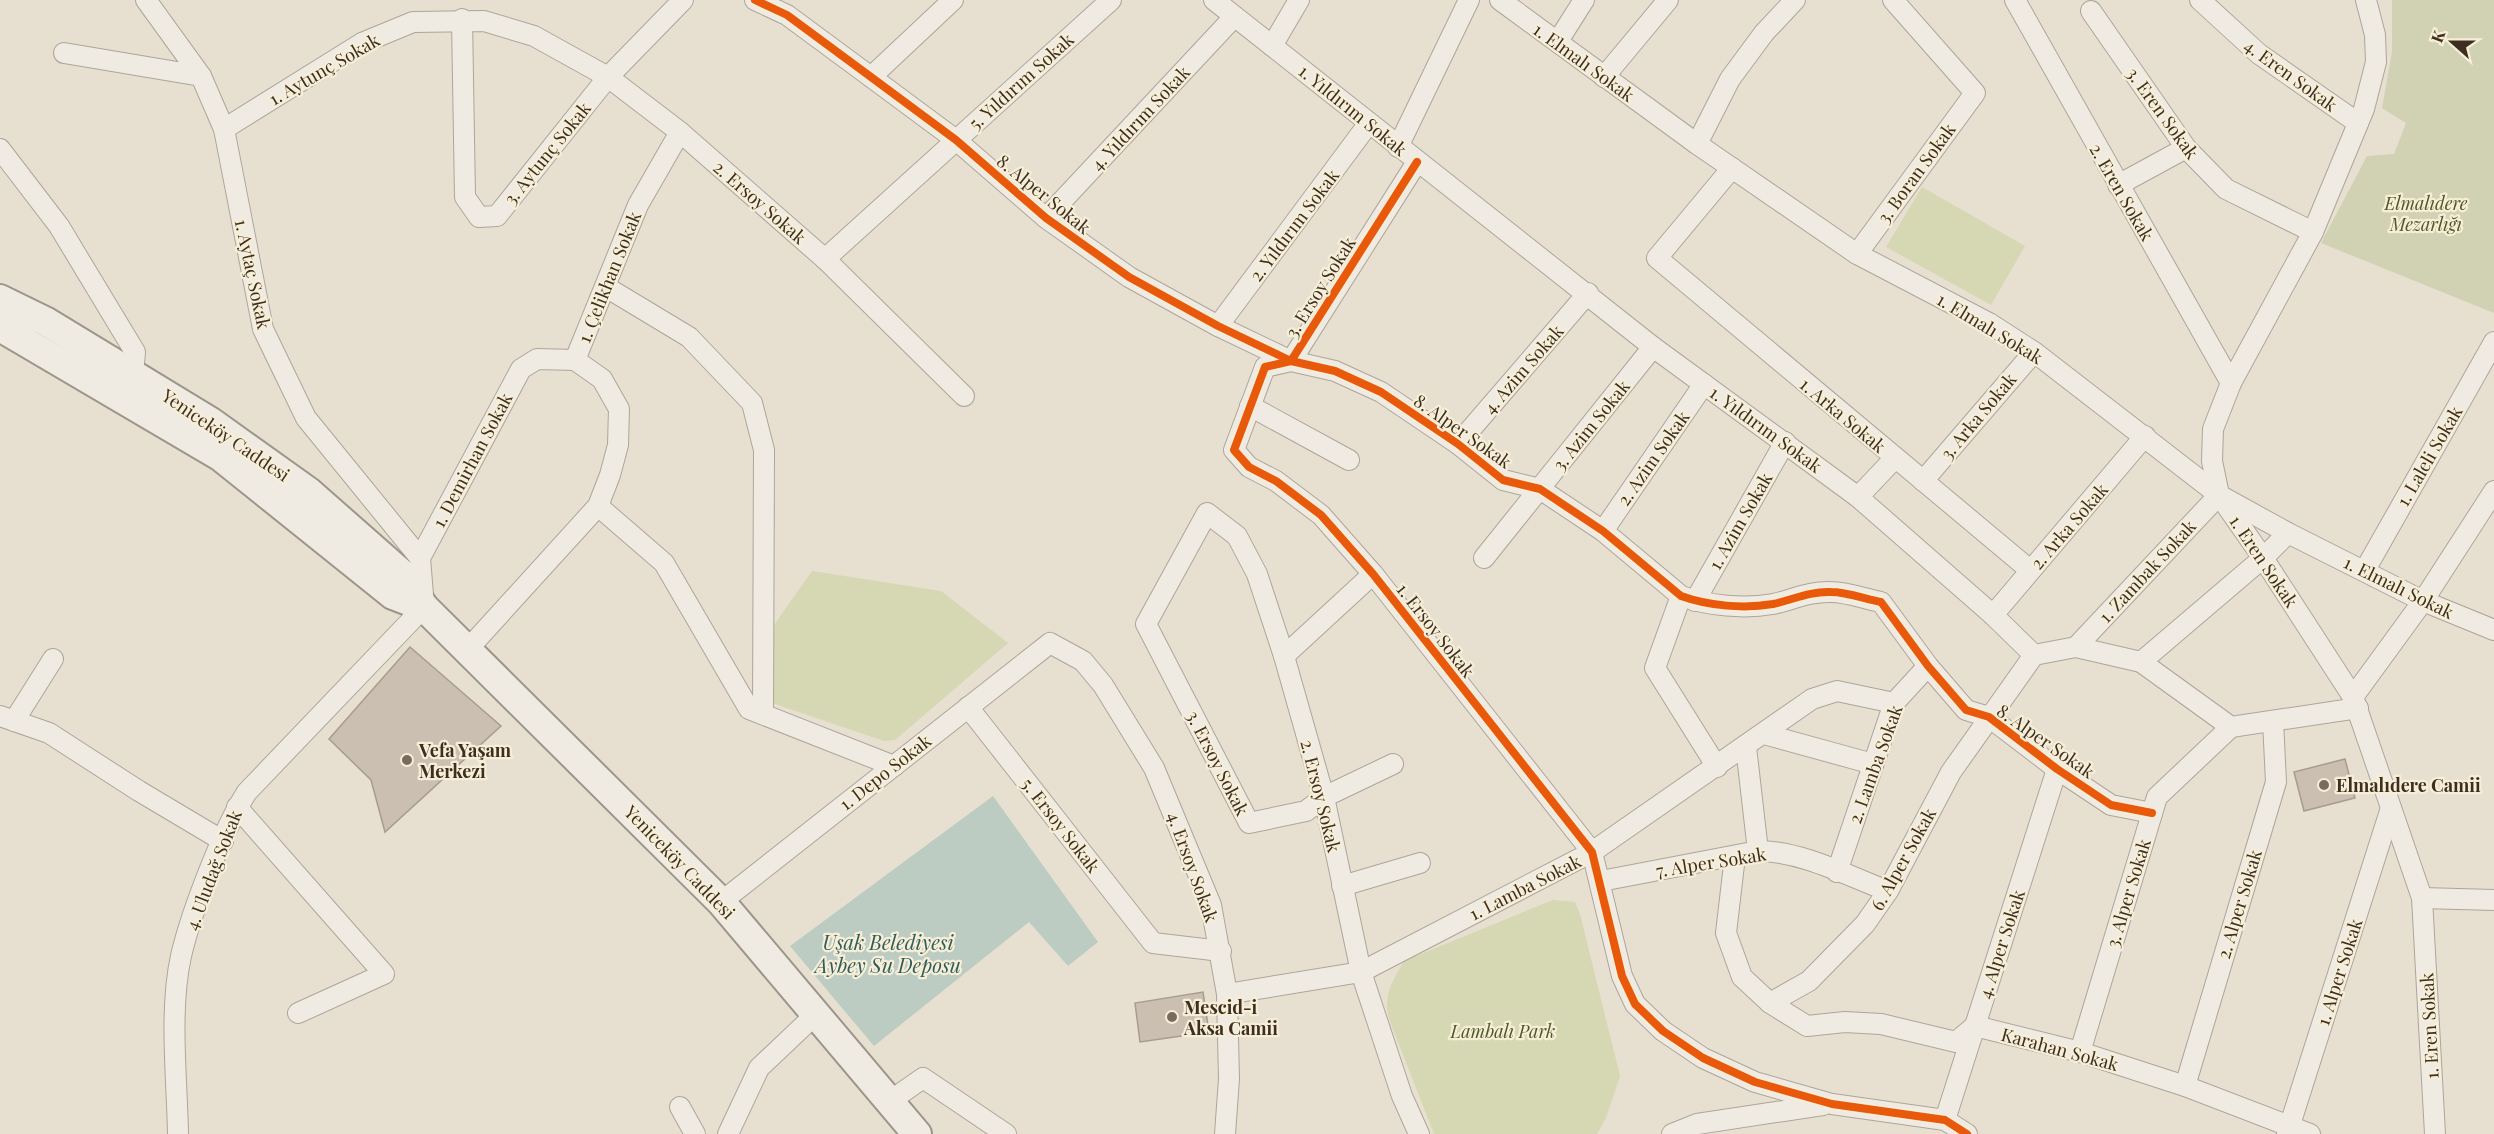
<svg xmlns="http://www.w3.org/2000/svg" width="2494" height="1134" font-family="'Playfair Display',serif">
	<rect width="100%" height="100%" fill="#e7e0d1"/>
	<!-- green -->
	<g fill="#d6d7b3">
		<polygon points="1922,187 2025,246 1991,305 1886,247"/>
		<polygon points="812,571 941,591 1008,643 895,740 884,741 766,701 774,625"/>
		<path d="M1553 900 1575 902 1580 914 1620 1076 1606 1118 1597 1134H1434L1389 1019C1383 995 1392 982 1404 961Z"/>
	</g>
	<!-- cemetery -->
	<polygon fill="#d1d1b3" points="2392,0 2494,0 2494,313 2321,243 2367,156 2394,154 2406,123 2382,108 2392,52"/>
	<!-- water -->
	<polygon fill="#bcccc2" points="993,796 1098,942 1068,966 1029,922 874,1046 790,946"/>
	<!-- building -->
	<g fill="#cbbfb2" stroke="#a89c90" stroke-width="1.5">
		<polygon points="410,647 501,726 385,832 371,780 329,739"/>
		<polygon points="2345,759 2355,798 2304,811 2294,772"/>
		<polygon points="1203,992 1209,1032 1140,1042 1135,1003"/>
	</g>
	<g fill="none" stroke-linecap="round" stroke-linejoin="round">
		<!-- street casing -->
		<g stroke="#ada599" stroke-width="22">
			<g id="street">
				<polyline points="146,0 201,76 224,129 263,329 306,418 420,558"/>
				<path d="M755 0 787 15 871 77 956 140 1046 218 1129 277 1218 326 1291 361 1335 371 1381 392 1458 444 1503 480 1540 489 1603 531 1681 596C1709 606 1744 609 1773 604 1792 600 1810 591 1831 592 1847 592 1865 599 1881 602L1928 666 1966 710 1989 717 2057 769 2111 805 2152 813"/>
				<polyline points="1214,0 1653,347 1858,497 1993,615 2034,655 2076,647 2141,662 2231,727 2358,708"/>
				<polyline points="1500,0 1697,144 1857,254 1989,323 2034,352 2219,495 2288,533 2423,601 2494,630"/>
				<polyline points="2015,0 2231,383"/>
				<polyline points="2200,0 2259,54 2358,123"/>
				<polyline points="2366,0 2375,35 2376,62 2364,109 2313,232 2231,383 2213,429 2212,461 2219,495 2263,558 2353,697 2422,898 2435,1134"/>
				<polyline points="2091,11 2186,148 2226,189 2313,232"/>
				<polyline points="462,19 465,197 479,217 497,216 608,77 683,0"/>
				<polyline points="1558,41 1584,0"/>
				<polyline points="1272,46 1299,0"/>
				<polyline points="64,53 201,76"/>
				<polyline points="871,77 953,0"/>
				<polyline points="1604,77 1668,0"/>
				<polyline points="224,129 362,43 413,22 484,21 534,36 608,77 680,132 825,259 964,396"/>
				<polyline points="1697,144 1730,79 1764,33 1795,0"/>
				<polyline points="1398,147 1469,0"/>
				<polyline points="0,149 59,226 135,352 133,374"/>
				<polyline points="1417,162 1291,361 1265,367 1234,450 1249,467 1276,481 1321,515 1373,574 1592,852 1622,976 1635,1004 1663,1031 1703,1058 1755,1082 1832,1104 1945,1120 1967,1134"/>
				<polyline points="1732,168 1657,258 2030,570"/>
				<polyline points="2118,185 2186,148"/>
				<polyline points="1046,218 1234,17"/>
				<polyline points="1857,254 1975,93 1893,0"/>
				<polyline points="825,259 1111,0"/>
				<polyline points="606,287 689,337 752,403 764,450 763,714"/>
				<polyline points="1218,326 1369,123"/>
				<polyline points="1250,406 1349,460"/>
				<polyline points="1458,444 1588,293"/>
				<polyline points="1923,481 2034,352"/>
				<polyline points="1858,497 1895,458"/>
				<polyline points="598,506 664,563 749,709 894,766"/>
				<polyline points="1603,531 1704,384"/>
				<polyline points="1484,558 1653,347"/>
				<polyline points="2365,570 2494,342"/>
				<polyline points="1681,596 1655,668 1717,767"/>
				<polyline points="1695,601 1785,442"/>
				<polyline points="1993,615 2145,436"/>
				<polyline points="2076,647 2219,495"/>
				<polyline points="468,649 598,506 610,475 618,445 619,409 602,379 575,360 638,205 680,132"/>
				<polyline points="2034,655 1951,772 1888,891 1865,924 1809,981 1770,1003 1807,1026 1845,1022 1881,1024 1956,1042 1975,1026 2080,1052 2185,1086 2310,1134"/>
				<polyline points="1284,656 1373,574"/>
				<polyline points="2141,662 2263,558 2288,533"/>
				<polyline points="2353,697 2423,601 2494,491"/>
				<polyline points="968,707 1153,943 1221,951"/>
				<polyline points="0,716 49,733 139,791 223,841"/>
				<polyline points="14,721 53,659"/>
				<polyline points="1764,734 1873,764"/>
				<polyline points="1746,747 1758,851"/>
				<polyline points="1393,764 1324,797 1306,811 1249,823 1146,624 1207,513 1237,536 1257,574 1284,656 1324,797 1361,972 1402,1096 1419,1134"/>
				<polyline points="237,807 384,974 298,1013"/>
				<polyline points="1735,856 1726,933 1742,977 1770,1003"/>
				<polyline points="1837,872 1894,703 1928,666"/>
				<path d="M1601 881 1758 851C1802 851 1848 876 1888 891"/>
				<polyline points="1342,886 1420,863"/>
				<polyline points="2422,898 2494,900"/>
				<polyline points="721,902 1050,643 1083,661 1103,685 1154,768 1211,905 1227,994 1229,1079 1225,1134"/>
				<polyline points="1227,994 1361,972 1592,852 1812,699 1837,691 1894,703"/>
				<polyline points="2080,1052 2157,797 2231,727"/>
				<polyline points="2185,1086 2276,782 2273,721"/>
				<polyline points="890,1101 923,1078 1006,1134"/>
				<polyline points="680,1107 695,1134"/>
				<polyline points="1945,1120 2057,769"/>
				<path d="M178 1134C177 1078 169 1011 181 956 191 913 223 829 247 792L424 607 420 558 521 369 537 359 575 360"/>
				<polyline points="728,1134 759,1068 816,1014"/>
				<polyline points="1672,1134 1697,1124 1823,1105"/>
				<polyline points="2287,1134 2390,811"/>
			</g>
		</g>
		<!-- secondary casing -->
		<g stroke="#9c958a" stroke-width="32">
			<g id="secondary">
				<polyline points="0,299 45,321 211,422 309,492 401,573 424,607 721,902 917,1134"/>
				<polyline points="0,327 221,457 393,595 424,607"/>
			</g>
		</g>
		<!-- street -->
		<use href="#street" stroke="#efebe3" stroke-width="20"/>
		<!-- secondary -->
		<use href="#secondary" stroke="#efebe3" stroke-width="28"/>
		<!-- cycleway casing -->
		<g stroke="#f7eed8" stroke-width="11">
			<g id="cycleway">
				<path d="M755 0 787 15 871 77 956 140 1046 218 1129 277 1218 326 1291 361 1335 371 1381 392 1458 444 1503 480 1540 489 1603 531 1681 596C1709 606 1744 609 1773 604 1792 600 1810 591 1831 592 1847 592 1865 599 1881 602L1928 666 1966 710 1989 717 2057 769 2111 805 2152 813"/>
				<polyline points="1417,162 1291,361 1265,367 1234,450 1249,467 1276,481 1321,515 1373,574 1592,852 1622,976 1635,1004 1663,1031 1703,1058 1755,1082 1832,1104 1945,1120 1967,1134"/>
			</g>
		</g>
		<!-- cycleway -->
		<use href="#cycleway" stroke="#e8590c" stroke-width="8"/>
	</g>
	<!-- markers -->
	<g fill="#786c5e" stroke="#f7eed8" stroke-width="2">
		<circle cx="407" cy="760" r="6"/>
		<circle cx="2324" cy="785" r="6"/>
		<circle cx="1172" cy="1017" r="6"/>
	</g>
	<g text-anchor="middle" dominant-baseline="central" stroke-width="4.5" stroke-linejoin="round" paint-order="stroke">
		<!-- street labels -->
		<g font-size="18" fill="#3d2e20" stroke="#f7eed8">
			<text transform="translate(1584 62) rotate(36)">1. Elmalı Sokak</text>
			<text transform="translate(324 69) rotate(-30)">1. Aytunç Sokak</text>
			<text transform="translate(2291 75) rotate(36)">4. Eren Sokak</text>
			<text transform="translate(1021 81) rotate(-42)">5. Yıldırım Sokak</text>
			<text transform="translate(1353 110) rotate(39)">1. Yıldırım Sokak</text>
			<text transform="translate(2163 113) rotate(54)">3. Eren Sokak</text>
			<text transform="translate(1140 118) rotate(-47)">4. Yıldırım Sokak</text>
			<text transform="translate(547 153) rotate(-51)">3. Aytunç Sokak</text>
			<text transform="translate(1916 173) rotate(-54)">3. Boran Sokak</text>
			<text transform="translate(2122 192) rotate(60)">2. Eren Sokak</text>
			<text transform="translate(1044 194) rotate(39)">8. Alper Sokak</text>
			<text transform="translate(760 202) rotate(41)">2. Ersoy Sokak</text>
			<text transform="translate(1294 225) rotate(-53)">2. Yıldırım Sokak</text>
			<text transform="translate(253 274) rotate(78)">1. Aytaç Sokak</text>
			<text transform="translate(609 277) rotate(-68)">1. Çelikhan Sokak</text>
			<text transform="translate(1320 287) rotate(-58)">3. Ersoy Sokak</text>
			<text transform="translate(1990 328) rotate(31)">1. Elmalı Sokak</text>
			<text transform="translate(1523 369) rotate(-49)">4. Azim Sokak</text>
			<text transform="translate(1843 415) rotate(40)">1. Arka Sokak</text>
			<text transform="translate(1978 416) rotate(-50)">3. Arka Sokak</text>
			<text transform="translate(1591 425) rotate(-51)">3. Azim Sokak</text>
			<text transform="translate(1766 429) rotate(36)">1. Yıldırım Sokak</text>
			<text transform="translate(1463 431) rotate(35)">8. Alper Sokak</text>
			<text transform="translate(226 435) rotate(34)">Yeniceköy Caddesi</text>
			<text transform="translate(2429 456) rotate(-60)">1. Laleli Sokak</text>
			<text transform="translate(1653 458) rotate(-55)">2. Azim Sokak</text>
			<text transform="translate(472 460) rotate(-62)">1. Demirhan Sokak</text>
			<text transform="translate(1740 521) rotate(-60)">1. Azim Sokak</text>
			<text transform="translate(2069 526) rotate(-49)">2. Arka Sokak</text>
			<text transform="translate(2264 561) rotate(56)">1. Eren Sokak</text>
			<text transform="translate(2147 571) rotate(-47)">1. Zambak Sokak</text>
			<text transform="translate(2399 587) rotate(26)">1. Elmalı Sokak</text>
			<text transform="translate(1436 630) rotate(52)">1. Ersoy Sokak</text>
			<text transform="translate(2046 741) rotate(35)">8. Alper Sokak</text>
			<text transform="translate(1218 763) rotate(63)">3. Ersoy Sokak</text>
			<text transform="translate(1875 764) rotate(-70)">2. Lamba Sokak</text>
			<text transform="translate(885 772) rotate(-38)">1. Depo Sokak</text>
			<text transform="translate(1321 796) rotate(76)">2. Ersoy Sokak</text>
			<text transform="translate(1061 825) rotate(52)">5. Ersoy Sokak</text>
			<text transform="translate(1903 859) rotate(-61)">6. Alper Sokak</text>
			<text transform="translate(680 862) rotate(46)">Yeniceköy Caddesi</text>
			<text transform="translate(1711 862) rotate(-9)">7. Alper Sokak</text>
			<text transform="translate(1193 867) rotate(70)">4. Ersoy Sokak</text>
			<text transform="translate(213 870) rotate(-69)">4. Uludağ Sokak</text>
			<text transform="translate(1525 887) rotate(-27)">1. Lamba Sokak</text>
			<text transform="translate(2128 893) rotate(-73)">3. Alper Sokak</text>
			<text transform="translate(2239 904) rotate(-73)">2. Alper Sokak</text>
			<text transform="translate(2001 944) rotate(-72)">4. Alper Sokak</text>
			<text transform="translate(2339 972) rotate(-72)">1. Alper Sokak</text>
			<text transform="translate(2429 1026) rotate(-93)">1. Eren Sokak</text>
			<text transform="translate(2060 1049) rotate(15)">Karahan Sokak</text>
		</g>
		<!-- park labels -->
		<g font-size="18" font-style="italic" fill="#4d5a26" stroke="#f7eed8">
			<text x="2426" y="203">Elmalıdere<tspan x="2426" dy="21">Mezarlığı</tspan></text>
			<text x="1503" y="1031">Lambalı Park</text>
		</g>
		<!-- poi labels -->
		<g font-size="18" font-weight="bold" fill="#3d2e20" stroke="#f7eed8" text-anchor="start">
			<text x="419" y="750">Vefa Yaşam<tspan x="419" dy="21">Merkezi</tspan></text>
			<text x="2336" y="785">Elmalıdere Camii</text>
			<text x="1184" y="1007">Mescid-i<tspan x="1184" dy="21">Aksa Camii</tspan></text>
		</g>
		<!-- water labels -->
		<g font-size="20" font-style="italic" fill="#2f5d5a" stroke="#f7eed8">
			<text x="888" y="941">Uşak Belediyesi<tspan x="888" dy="23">Aybey Su Deposu</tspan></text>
		</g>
	</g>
	<!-- north arrow -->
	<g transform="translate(2452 42) rotate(291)" stroke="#f7eed8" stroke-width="4.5" paint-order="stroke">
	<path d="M0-4.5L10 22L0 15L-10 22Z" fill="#3d2e20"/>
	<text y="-9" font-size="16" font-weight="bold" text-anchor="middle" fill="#3d2e20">K</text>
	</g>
</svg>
